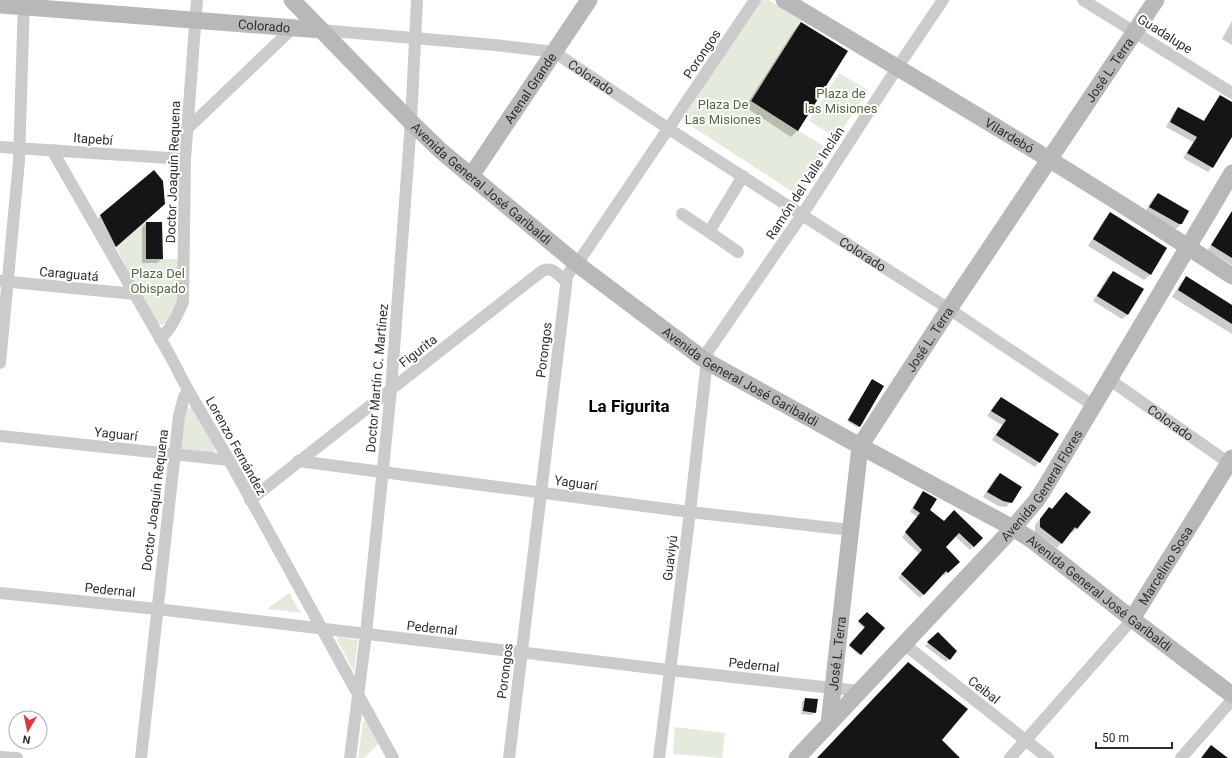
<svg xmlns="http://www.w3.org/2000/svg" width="1232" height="758" font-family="Roboto,sans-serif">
	<rect width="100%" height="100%" fill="#fff"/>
	<!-- green -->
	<g fill="#e4ebdc">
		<polygon points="760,0 769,0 802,21 751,101 828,149 799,196 682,120"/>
		<polygon points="839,73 868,90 837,138 809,121"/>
		<path d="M146 221V259H179L178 299 175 308 166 323C162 326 159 325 155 322L116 247Z"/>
		<polygon points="188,407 193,408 216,448 214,452 212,453 182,450 181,448 186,408"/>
		<polygon points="289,593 301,613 267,609"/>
		<polygon points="337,637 358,640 354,672 337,640"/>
		<polygon points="363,721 367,721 379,743 364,758 358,758"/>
		<polygon points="675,727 725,733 722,758 673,754"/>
	</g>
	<!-- shadow -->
	<g fill="#0003">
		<polygon points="1232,21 1232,45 1222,39"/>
		<polygon points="801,23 798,130 791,137 745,107 795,29"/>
		<polygon points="1220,96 1232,103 1232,135 1212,167 1208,172 1183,158 1193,142 1166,127 1174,112 1179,108 1203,122 1216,101"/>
		<polygon points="1158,194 1182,223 1177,228 1174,229 1145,212 1153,198"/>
		<polygon points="157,211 110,252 95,222 101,215"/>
		<polygon points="1110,213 1151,274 1144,280 1088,246 1104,220"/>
		<polygon points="1232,213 1232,265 1208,250 1228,217"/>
		<polygon points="147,223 162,259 157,263 142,263 142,227"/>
		<polygon points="1113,272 1142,290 1127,315 1122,319 1093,301 1108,276"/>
		<polygon points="1187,277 1232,306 1232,334 1172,297 1180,284"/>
		<polygon points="872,380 860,426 858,428 847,421"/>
		<polygon points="1001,398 1039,462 1035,467 992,440 1002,425 987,416 996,402"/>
		<polygon points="1000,474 1011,502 1006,507 998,506 983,497 995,478"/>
		<polygon points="923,492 929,510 944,523 982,538 970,550 955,536 944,547 958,562 944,576 942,574 920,598 898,578 919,554 902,537 918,517 910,512 919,496"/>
		<polygon points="1049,508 1077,528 1072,533 1071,532 1057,548 1035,532 1035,525"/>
		<polygon points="867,613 883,628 859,655 849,646 865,629 858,623"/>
		<polygon points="938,633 949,659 946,662 925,646"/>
		<polygon points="805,699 815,712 812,715 801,714 802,702"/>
	</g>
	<!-- building -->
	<g fill="#151515">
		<polygon points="801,22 848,51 798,131 751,101"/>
		<polygon points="1220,95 1232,102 1232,137 1213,168 1187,153 1197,137 1170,122 1178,107 1204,121"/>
		<polygon points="154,170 163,181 165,204 116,247 100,215"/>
		<polygon points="1158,193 1189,211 1182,224 1179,224 1149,207"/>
		<polygon points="1232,211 1232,258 1211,245"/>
		<polygon points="1110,212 1167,248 1151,275 1093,239"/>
		<polygon points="146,222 162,222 163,259 146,259"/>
		<polygon points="1113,271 1144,289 1128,315 1097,296"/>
		<polygon points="1186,276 1232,305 1232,324 1178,290"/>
		<polygon points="872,379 884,386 860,427 848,420"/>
		<polygon points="1001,397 1059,434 1040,463 996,435 1006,420 991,411"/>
		<polygon points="1000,473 1022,487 1012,503 1003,501 987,492"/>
		<polygon points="923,491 937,499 930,510 944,521 954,510 983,538 974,547 959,533 946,547 960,562 948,573 946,571 924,595 901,574 922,550 905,532 920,513 913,508"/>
		<polygon points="1066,492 1091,512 1077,529 1075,527 1062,544 1040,527 1040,519 1049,507 1052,509"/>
		<polygon points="867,612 885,628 861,655 849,645 865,627 858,621"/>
		<polygon points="938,632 957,651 950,660 927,642"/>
		<polygon points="908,662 968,709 942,740 960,758 817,758"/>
		<polygon points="805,698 818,699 816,713 803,711"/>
		<polygon points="1211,745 1228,758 1201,758"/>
	</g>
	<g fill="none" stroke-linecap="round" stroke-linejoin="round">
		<!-- street -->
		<g stroke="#cbcbcb" stroke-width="12">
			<polyline points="1083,0 1232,93"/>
			<path id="s1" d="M321 30 495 45 554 52 669 129 802 215 949 309 1094 406"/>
			<polyline points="187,129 293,28"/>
			<polyline points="0,147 185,159"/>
			<polyline points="52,150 168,352 188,390 229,460 393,758"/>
			<polyline points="682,214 709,232"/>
			<polyline points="738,252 709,232 743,176"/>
			<polyline points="0,281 135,294"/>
			<path d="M160 339C171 329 177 316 183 302L185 159 197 0"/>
			<polyline points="0,363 19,161 24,0"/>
			<path id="s2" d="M1110 380 1232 465"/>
			<polyline points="0,436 229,460"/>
			<polyline points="298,461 690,512 851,530"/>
			<path d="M250 500 542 271C552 266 559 275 566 282"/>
			<polyline points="0,593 157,609 670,670 860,691"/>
			<polyline points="904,644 1048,758"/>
			<polyline points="0,757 17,758"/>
			<polyline points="141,758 179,416 184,397 188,390"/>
			<polyline points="350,758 366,634 391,390 411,122 417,0"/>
			<polyline points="509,758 567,277 570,271 577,264 755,0"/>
			<polyline points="659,758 690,512 708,351 802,215 897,68 943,0"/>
			<polyline points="1010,758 1122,631 1132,619"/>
			<polyline points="1181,758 1232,700"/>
		</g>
		<!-- secondary -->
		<g stroke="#b8b8b8" stroke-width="17">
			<path id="s3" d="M292 0 411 122 441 151 577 264 706 361 860 446 1013 528 1032 540 1132 619 1232 695"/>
			<path id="s4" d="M784 0C935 90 1086 179 1232 276"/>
			<path id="s5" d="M0 5 321 30"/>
			<path id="s6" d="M471 176 589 0"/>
			<path id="s7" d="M1132 619 1232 458"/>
			<path id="s8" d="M829 724 860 446 949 309 1156 0"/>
			<path id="s9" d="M797 758 1013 528 1036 501 1044 489 1232 173"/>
		</g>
	</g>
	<g text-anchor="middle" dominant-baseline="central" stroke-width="4" stroke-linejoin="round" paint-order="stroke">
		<!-- street labels -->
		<g font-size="13" fill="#2e2e2e" stroke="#fff">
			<text stroke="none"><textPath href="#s5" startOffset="265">Colorado</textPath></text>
			<text transform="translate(1165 34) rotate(32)">Guadalupe</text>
			<text transform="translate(702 54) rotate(-56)">Porongos</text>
			<text stroke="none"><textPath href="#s8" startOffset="731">José L. Terra</textPath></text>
			<text stroke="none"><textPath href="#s1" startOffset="279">Colorado</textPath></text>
			<text stroke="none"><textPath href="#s6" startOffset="106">Arenal Grande</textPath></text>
			<text stroke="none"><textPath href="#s4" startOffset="263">Vilardebó</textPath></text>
			<text transform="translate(93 139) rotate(4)">Itapebí</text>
			<text transform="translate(173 172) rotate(-88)">Doctor Joaquín Requena</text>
			<text stroke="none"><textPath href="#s3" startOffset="264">Avenida General José Garibaldi</textPath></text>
			<text transform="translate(805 183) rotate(-57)">Ramón del Valle Inclán</text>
			<text stroke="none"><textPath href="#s1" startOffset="603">Colorado</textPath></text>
			<text transform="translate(69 274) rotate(5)">Caraguatá</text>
			<text stroke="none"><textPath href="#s8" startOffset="407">José L. Terra</textPath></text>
			<text transform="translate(544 350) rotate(-83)">Porongos</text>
			<text transform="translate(418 351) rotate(-38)">Figurita</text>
			<text stroke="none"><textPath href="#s3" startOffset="588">Avenida General José Garibaldi</textPath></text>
			<text transform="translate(377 378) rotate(-85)">Doctor Martín C. Martínez</text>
			<text stroke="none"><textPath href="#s2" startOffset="74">Colorado</textPath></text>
			<text transform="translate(116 434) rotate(6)">Yaguarí</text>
			<text transform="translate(236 446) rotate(61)">Lorenzo Fernández</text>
			<text transform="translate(576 483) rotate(8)">Yaguarí</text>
			<text stroke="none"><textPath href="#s9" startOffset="367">Avenida General Flores</textPath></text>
			<text transform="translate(155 500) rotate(-83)">Doctor Joaquín Requena</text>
			<text transform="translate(670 558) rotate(-83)">Guaviyú</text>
			<text stroke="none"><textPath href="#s7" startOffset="63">Marcelino Sosa</textPath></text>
			<text transform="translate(110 590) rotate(6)">Pedernal</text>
			<text stroke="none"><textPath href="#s3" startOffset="1008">Avenida General José Garibaldi</textPath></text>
			<text transform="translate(432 628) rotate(6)">Pedernal</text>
			<text stroke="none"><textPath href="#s8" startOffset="71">José L. Terra</textPath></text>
			<text transform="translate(754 665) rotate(6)">Pedernal</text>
			<text transform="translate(505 671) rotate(-83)">Porongos</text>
			<text transform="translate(984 690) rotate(38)">Ceibal</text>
		</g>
		<!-- park labels -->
		<g font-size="13" fill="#50693d" stroke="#fff">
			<text x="841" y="93">Plaza de<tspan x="841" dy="15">las Misiones</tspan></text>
			<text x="723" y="104">Plaza De<tspan x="723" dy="15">Las Misiones</tspan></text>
			<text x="158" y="273">Plaza Del<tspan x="158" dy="15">Obispado</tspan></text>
		</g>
		<!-- district labels -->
		<g font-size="17" font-weight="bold" fill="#000" stroke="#fff">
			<text x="629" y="406">La Figurita</text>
		</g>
	</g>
	<!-- north arrow -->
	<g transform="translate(28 730) rotate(189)"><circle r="19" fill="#ffffff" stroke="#ababab"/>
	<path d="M0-3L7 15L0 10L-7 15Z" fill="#e0363d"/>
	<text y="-6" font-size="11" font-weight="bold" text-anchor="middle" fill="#2e2e2e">N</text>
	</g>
	<!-- scale -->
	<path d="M1096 742v6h76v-6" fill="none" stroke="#2e2e2e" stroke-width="2"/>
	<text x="1102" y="742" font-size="12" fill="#2e2e2e" stroke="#ffffff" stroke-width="3" paint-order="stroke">50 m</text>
</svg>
